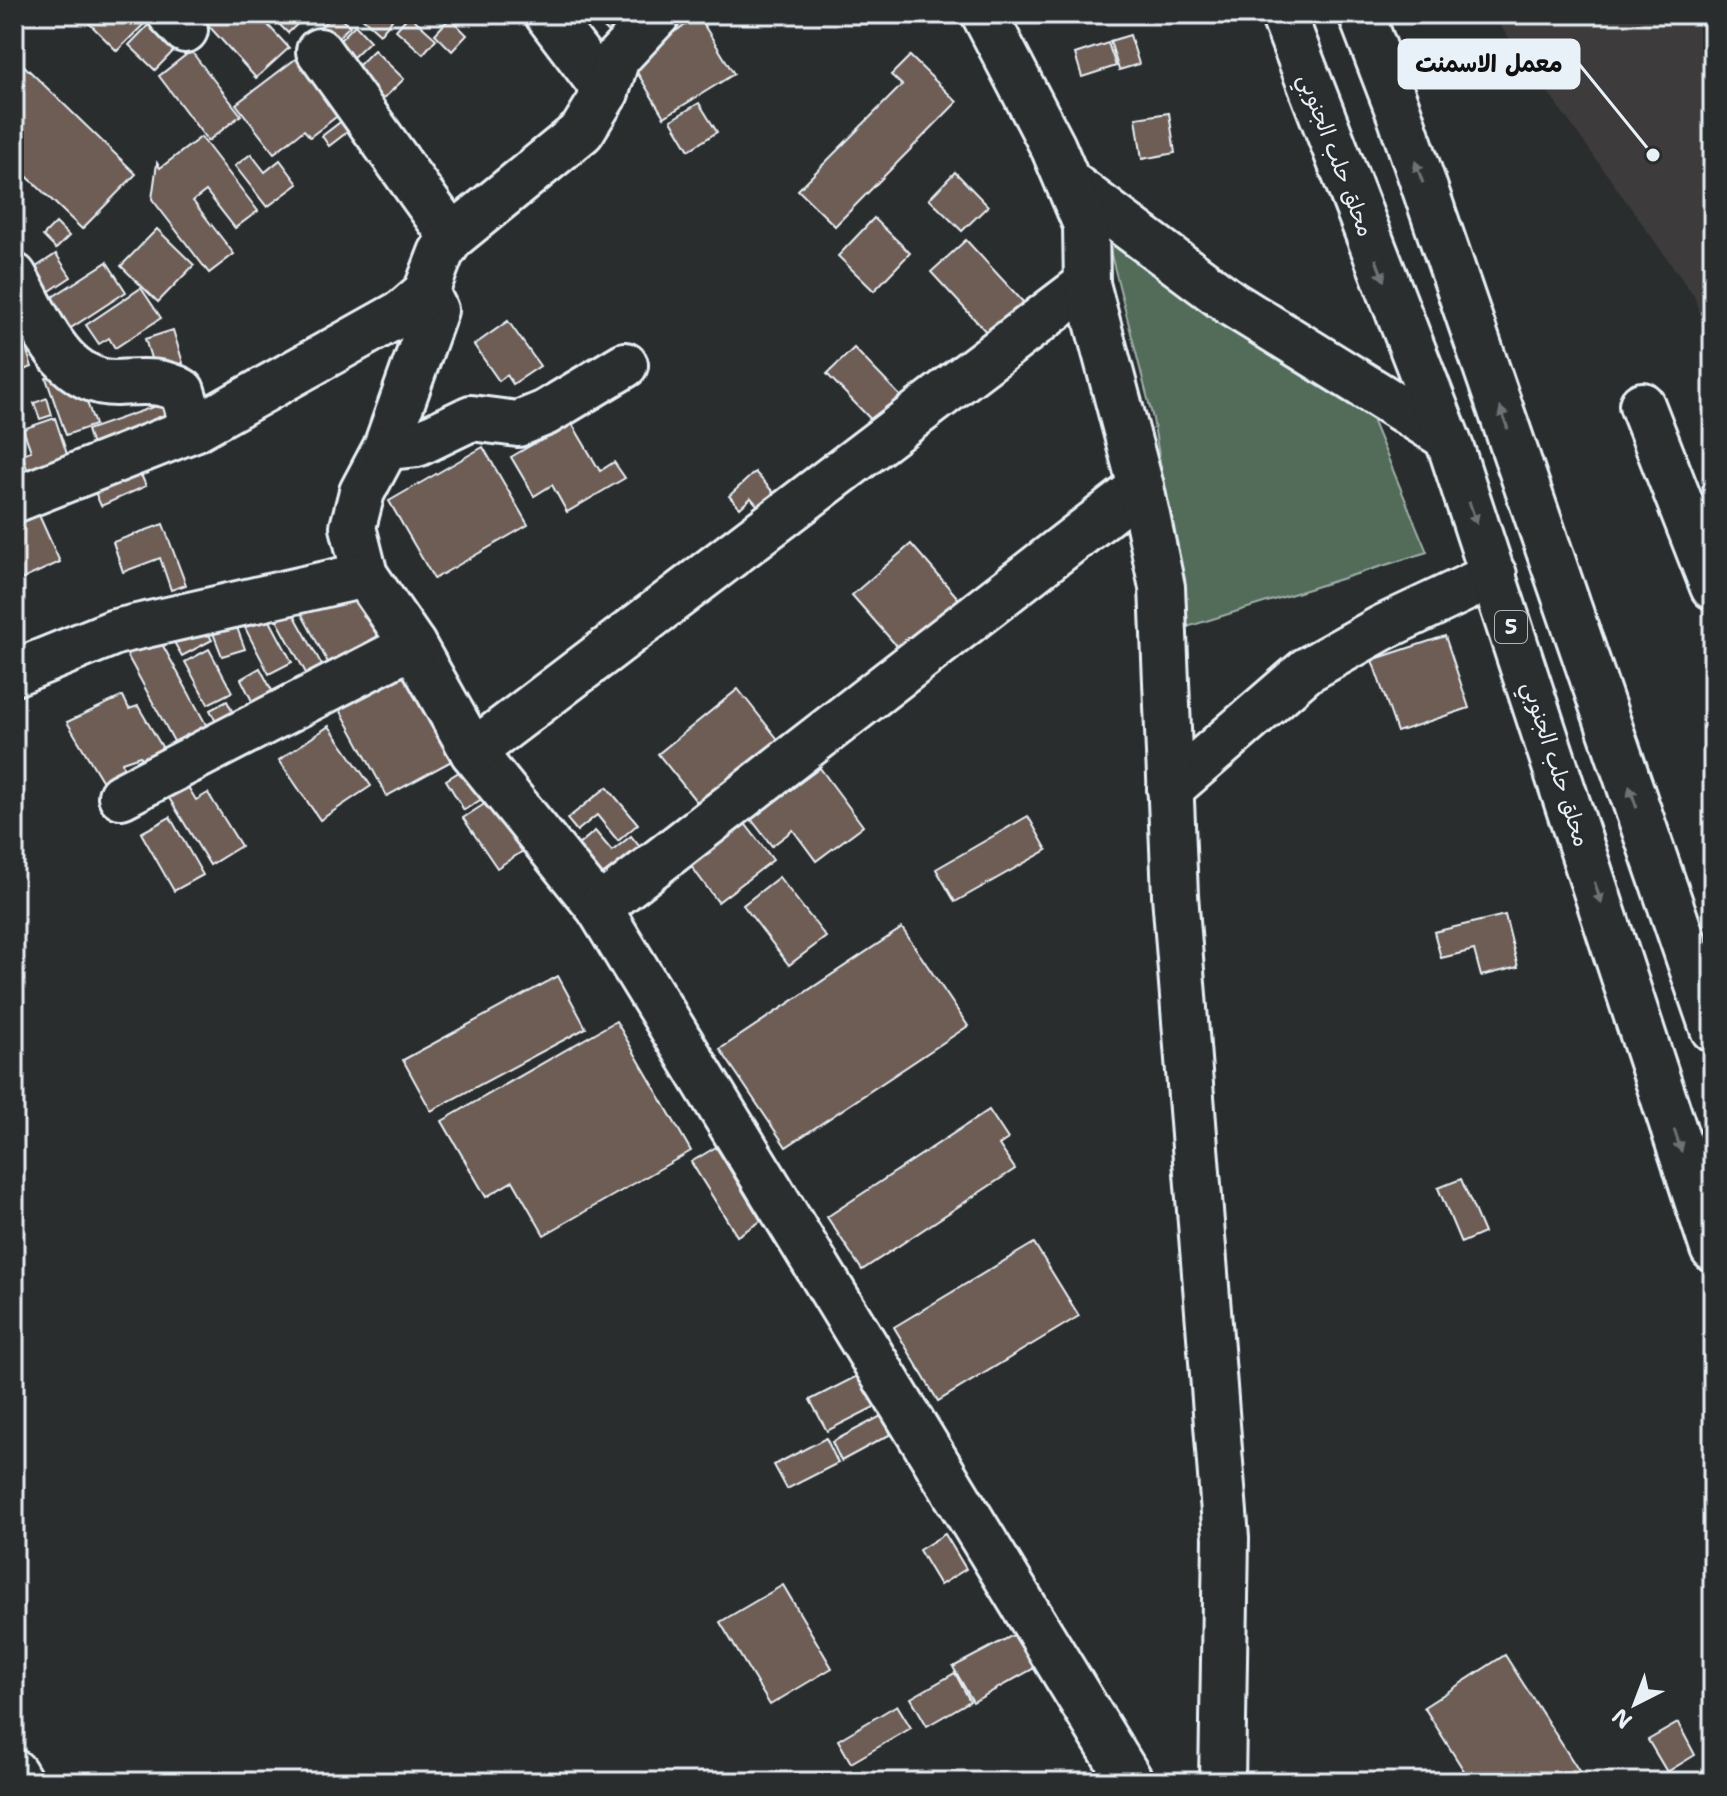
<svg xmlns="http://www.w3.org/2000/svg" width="1727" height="1796" font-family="'Shantell Sans','Playpen Sans Arabic',sans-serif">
	<rect width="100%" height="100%" fill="#2a2d2e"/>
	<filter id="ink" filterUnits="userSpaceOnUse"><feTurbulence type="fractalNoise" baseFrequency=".0125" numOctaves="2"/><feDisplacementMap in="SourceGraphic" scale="16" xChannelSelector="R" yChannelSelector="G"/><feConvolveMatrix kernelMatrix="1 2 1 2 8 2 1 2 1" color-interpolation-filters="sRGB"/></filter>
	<g filter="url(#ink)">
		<!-- built -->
		<polygon fill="#3e3b3a" points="1492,14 1713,14 1713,351 1694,296"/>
		<!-- green -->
		<polygon fill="#536c5a" stroke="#9eaea9" stroke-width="2" points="1106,235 1368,410 1427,552 1187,627 1153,419"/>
		<!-- building -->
		<g fill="#6e5d55" stroke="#e8f1f8" stroke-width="2">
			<polygon points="80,14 148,14 151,17 117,51"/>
			<polygon points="159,14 185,39 155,70 129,45"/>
			<polygon points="198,14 258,14 289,48 256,78"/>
			<polygon points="269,14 308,14 288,33"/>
			<polygon points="334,14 350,26 332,43 318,29"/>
			<polygon points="358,14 397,14 380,34"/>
			<polygon points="590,14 636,14 613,37"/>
			<polygon points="409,15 436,39 423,54 396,30"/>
			<polygon points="699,17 734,74 664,117 629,59"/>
			<polygon points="450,18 467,35 452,51 435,34"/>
			<polygon points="355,25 370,41 346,64 331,49"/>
			<polygon points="1130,35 1139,64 1119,70 1110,41"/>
			<polygon points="1108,43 1116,66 1082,77 1075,54"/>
			<polygon points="374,50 404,79 380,102 351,73"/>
			<polygon points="191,51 241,115 208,141 159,76"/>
			<polygon points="306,51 349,107 310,137 304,130 274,153 236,104"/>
			<polygon points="14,56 136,174 82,229 14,164"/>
			<polygon points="910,56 957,102 835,226 798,190 902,85 891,75"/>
			<polygon points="699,103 717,132 689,150 671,120"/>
			<polygon points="352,113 359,123 329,146 322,136"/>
			<polygon points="1169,113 1175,153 1142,159 1136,118"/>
			<polygon points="201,137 258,211 235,228 206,191 193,201 234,254 209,273 152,199 157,163 160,168"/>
			<polygon points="251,154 265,172 280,160 298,184 267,207 235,166"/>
			<polygon points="955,172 988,206 962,231 929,199"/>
			<polygon points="874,218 910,253 874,291 838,256"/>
			<polygon points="56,223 69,236 56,249 43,236"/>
			<polygon points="157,229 194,265 158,302 121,266"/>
			<polygon points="966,240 1025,304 990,336 931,272"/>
			<polygon points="56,254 71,277 42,296 27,273"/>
			<polygon points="107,262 126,292 60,335 40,305"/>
			<polygon points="141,288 161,318 115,348 109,338 99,344 86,325"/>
			<polygon points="508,321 540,366 513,384 507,375 499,381 474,345"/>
			<polygon points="173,330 183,363 155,371 145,339"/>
			<polygon points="22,335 32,367 14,373 14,338"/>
			<polygon points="854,348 909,405 882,431 827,374"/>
			<polygon points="67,370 79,379 95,425 66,435 46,378"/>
			<polygon points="47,398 52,415 40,419 34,403"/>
			<polygon points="173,400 182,425 95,455 87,430"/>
			<polygon points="55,418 71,466 31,480 22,454 31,451 23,429"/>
			<polygon points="571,422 600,471 614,462 625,478 567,512 552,485 534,496 511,457"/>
			<polygon points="483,447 528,525 434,579 389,501"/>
			<polygon points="136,463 146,486 101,506 91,483"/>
			<polygon points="755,472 783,503 768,517 751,498 740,508 729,496"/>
			<polygon points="34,504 60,562 14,583 14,514"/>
			<polygon points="163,524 186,585 171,590 160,558 123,572 113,542"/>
			<polygon points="911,544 964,605 908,659 852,595"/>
			<polygon points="358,585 387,642 332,670 295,602"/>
			<polygon points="291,609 323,667 307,675 273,613"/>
			<polygon points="268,617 292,662 269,674 243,624"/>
			<polygon points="202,623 212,640 182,656 168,632"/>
			<polygon points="236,625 245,649 222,656 213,633"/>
			<polygon points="156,633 209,730 177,747 120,642"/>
			<polygon points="1445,636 1469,708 1397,732 1372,660"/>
			<polygon points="209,649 232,692 208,704 185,662"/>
			<polygon points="260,668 278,702 258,713 241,679"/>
			<polygon points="409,668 457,758 387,796 338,706"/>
			<polygon points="738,689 784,747 704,811 658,754"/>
			<polygon points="123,696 129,709 138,706 168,757 151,766 140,756 122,762 126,779 106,787 67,722"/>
			<polygon points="227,701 237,721 220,730 210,710"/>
			<polygon points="329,726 371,786 320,820 279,760"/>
			<polygon points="467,767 485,797 464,810 446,780"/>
			<polygon points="820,768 863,826 816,861 793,830 772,846 751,819"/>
			<polygon points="188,787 196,800 208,793 241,846 210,865 169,798"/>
			<polygon points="607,787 638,824 618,841 597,815 577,831 567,819"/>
			<polygon points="489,801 523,851 497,868 463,818"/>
			<polygon points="1028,816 1047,850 955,902 936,869"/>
			<polygon points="170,817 203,875 174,891 141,833"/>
			<polygon points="740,817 773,860 718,902 685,858"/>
			<polygon points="595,831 612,851 631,836 647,856 610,886 577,846"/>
			<polygon points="779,877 826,937 789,965 743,905"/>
			<polygon points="1505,915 1518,967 1481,976 1474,950 1441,958 1434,932"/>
			<polygon points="902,928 968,1026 786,1147 720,1049"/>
			<polygon points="558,976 586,1028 431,1111 403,1060"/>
			<polygon points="616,1021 691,1151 544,1235 513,1181 486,1197 442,1121"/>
			<polygon points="989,1110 1008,1139 999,1145 1015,1169 862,1270 827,1217"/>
			<polygon points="716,1147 761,1221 737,1236 691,1162"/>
			<polygon points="1461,1179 1484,1233 1461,1243 1438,1188"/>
			<polygon points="1034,1243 1079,1316 938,1401 894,1327"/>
			<polygon points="861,1374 878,1405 827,1431 810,1400"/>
			<polygon points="881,1416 891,1434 841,1461 832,1442"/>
			<polygon points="826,1438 838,1463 787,1489 774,1465"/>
			<polygon points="945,1534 966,1569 940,1585 919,1550"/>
			<polygon points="783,1585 832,1668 770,1705 720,1622"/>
			<polygon points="1017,1633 1036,1667 973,1702 953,1667"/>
			<polygon points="1505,1655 1586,1782 1471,1782 1424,1707"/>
			<polygon points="955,1673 970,1701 927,1726 911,1698"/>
			<polygon points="897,1705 911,1728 851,1763 838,1740"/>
			<polygon points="1678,1723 1695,1755 1667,1772 1648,1740"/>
		</g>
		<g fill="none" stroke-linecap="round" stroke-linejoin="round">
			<!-- minor casing -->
			<g stroke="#e8f1f8" stroke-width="50">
				<g id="minor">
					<polyline points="170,14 185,30"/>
					<polyline points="547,14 606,92"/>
					<polyline points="319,51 452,237"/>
					<polyline points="1068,182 1232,304 1445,436"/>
					<path d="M14 276C39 318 60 383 116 383 140 382 161 379 182 391L194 429"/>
					<polyline points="426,292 435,310 386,447 362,492 353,527 365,575 413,645 473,752 599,908 1131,1782"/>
					<polyline points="1642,405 1713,587"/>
					<polyline points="386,447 417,444 471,418 518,424 545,413 625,365"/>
					<polyline points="14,500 194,429 403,312 426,292 441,253 452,237 582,131 606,92 617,58 658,14"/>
					<polyline points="14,673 115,632 365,575"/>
					<polyline points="473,752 1087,284"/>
					<polyline points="1170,789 1307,670 1382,628 1494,575"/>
					<polyline points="121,796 413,645"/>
					<polyline points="599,908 1141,487"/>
					<polyline points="14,1772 20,1782"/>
				</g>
			</g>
			<!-- major casing -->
			<g stroke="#e8f1f8" stroke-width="50">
				<polyline id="major" points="984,14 1053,147 1086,225 1087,284 1141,487 1162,587 1175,895 1226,1538 1222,1782"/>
			</g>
			<!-- highway casing -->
			<g stroke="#e8f1f8" stroke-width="50">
				<g id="highway">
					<polyline points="1283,14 1452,451 1713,1249"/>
					<polyline points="1361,14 1399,113 1713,1029"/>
				</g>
			</g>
			<!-- minor -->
			<use href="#minor" stroke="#2a2d2e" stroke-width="44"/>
			<!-- major -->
			<use href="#major" stroke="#2a2d2e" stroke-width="44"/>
			<!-- highway -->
			<use href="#highway" stroke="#2a2d2e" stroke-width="44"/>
		</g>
		<!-- one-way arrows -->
		<defs><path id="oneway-solid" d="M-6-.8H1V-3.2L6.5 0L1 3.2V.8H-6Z" transform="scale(2)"/></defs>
		<g fill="#6c7275">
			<use href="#oneway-solid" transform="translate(1419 172) rotate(-109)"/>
			<use href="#oneway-solid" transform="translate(1380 270) rotate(69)"/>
			<use href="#oneway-solid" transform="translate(1504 418) rotate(-109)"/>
			<use href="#oneway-solid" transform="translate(1473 513) rotate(71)"/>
			<use href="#oneway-solid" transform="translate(1633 797) rotate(-109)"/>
			<use href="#oneway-solid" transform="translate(1598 893) rotate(72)"/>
			<use href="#oneway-solid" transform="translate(1678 1141) rotate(72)"/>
		</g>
	</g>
	<g text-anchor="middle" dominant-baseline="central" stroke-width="6" stroke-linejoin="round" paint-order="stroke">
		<!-- shield labels -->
		<rect fill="#2a2d2e" stroke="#afb6bb" stroke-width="2" x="1495" y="611" width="32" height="32" rx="6"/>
		<g font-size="20" font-weight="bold" fill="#e8f1f8">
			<text x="1511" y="627">5</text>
		</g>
		<!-- street labels -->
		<g font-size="22" fill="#e8f1f8" stroke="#2a2d2e">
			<text transform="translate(1336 155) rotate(69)">محلق حلب الجنوبي</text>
			<text transform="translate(1556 764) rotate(72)">محلق حلب الجنوبي</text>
		</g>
	</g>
	<!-- callouts -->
	<path fill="none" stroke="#e8f1f8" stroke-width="3" d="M1653 155L1579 64"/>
	<circle fill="#e8f1f8" stroke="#2a2d2e" stroke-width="3" cx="1653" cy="155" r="8"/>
	<rect fill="#e8f1f8" stroke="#e8f1f8" stroke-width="3" x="1399" y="40" width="180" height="48" rx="8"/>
	<g font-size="24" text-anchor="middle" font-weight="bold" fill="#111">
		<text x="1489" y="72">معمل الاسمنت</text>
	</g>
	<!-- margin -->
	<rect width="1727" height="1796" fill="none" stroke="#2a2d2e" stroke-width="48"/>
	<rect x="24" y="24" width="1679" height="1748" fill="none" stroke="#e8f1f8" stroke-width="3" filter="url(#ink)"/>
	<!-- north arrow -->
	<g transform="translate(1635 1704) rotate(222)" stroke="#2a2d2e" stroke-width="6" paint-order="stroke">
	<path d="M0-6L14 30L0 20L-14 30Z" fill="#e8f1f8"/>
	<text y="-12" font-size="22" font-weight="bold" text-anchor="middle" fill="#e8f1f8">N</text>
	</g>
</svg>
